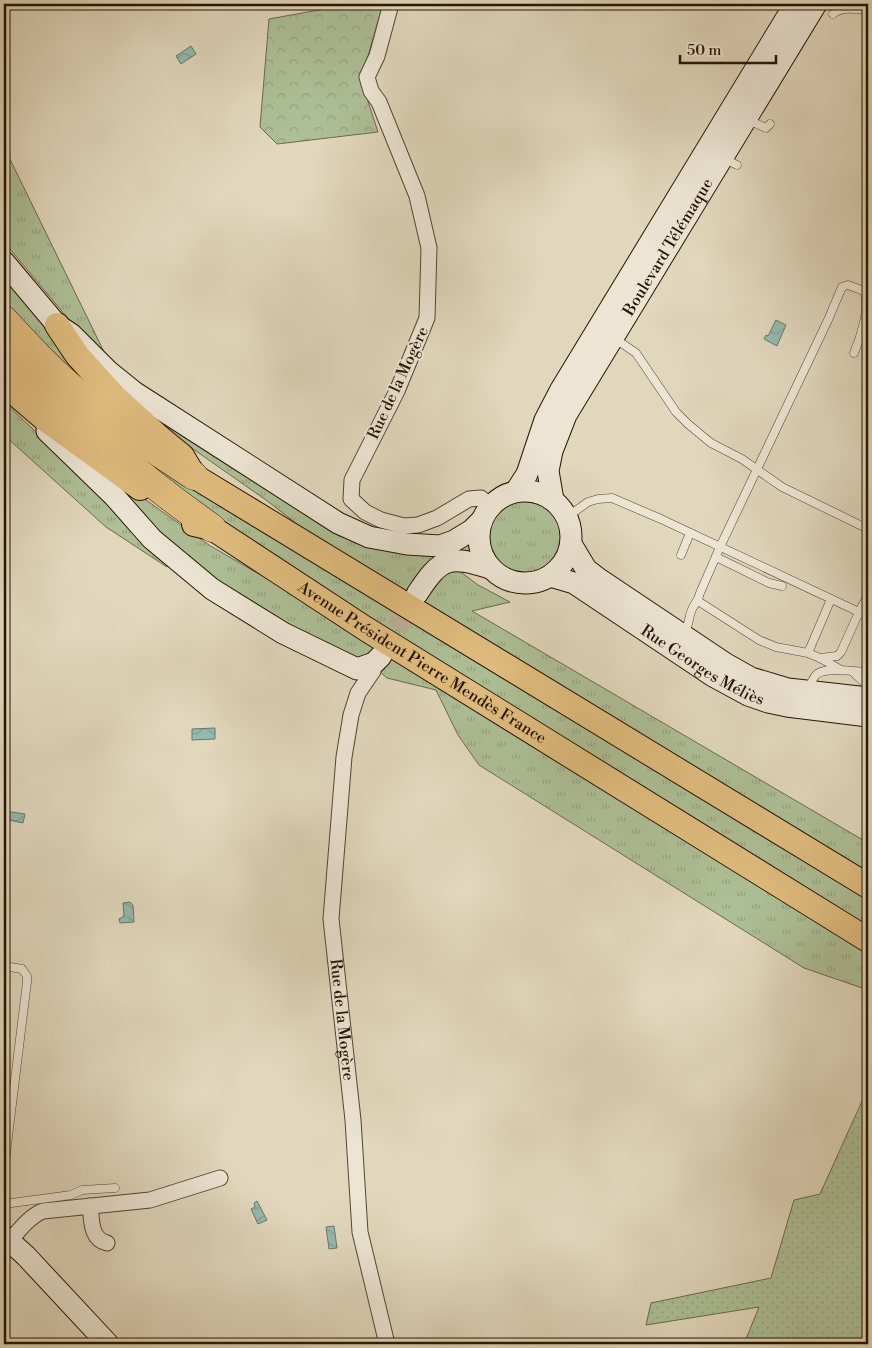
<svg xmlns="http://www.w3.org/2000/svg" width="872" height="1348" font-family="'Libre Bodoni',serif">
	<defs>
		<pattern id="grass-tufts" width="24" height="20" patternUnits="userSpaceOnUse" patternTransform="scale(1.25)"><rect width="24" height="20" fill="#adbf96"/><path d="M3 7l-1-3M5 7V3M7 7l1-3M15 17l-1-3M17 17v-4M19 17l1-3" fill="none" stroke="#95a380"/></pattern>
		<pattern id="forest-crowns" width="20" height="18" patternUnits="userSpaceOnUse" patternTransform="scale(1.25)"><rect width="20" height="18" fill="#adbf96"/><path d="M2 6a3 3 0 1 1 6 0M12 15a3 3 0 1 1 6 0" fill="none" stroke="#95a380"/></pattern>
		<pattern id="park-dots" width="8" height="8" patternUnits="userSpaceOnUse" patternTransform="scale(1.25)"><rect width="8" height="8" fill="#adbf96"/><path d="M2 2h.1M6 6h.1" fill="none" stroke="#95a380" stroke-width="1.8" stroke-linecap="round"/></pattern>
		<pattern id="water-waves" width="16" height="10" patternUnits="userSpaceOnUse" patternTransform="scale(1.25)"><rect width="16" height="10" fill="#94baaf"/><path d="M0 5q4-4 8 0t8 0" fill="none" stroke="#7f9f95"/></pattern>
	</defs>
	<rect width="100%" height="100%" fill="#e1d7bd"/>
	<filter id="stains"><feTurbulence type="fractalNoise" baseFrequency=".004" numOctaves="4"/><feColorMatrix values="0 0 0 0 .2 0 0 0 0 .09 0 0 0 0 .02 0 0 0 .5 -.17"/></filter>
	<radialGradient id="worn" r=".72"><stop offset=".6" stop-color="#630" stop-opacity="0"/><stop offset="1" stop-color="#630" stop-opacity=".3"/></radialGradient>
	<!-- grass -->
	<g fill="url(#grass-tufts)" stroke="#6a6a4b">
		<polygon points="4,147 107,358 71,322 4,242"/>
		<polygon points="4,274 111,403 50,352 4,306"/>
		<polygon points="74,399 868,895 868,933 451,672 200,509"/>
		<polygon points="4,402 106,497 167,564 167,567 106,527 4,435"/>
		<polygon points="157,414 339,536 383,549 469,542 471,555 441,576 458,570 478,585 510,602 472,611 868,843 868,878 329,549 266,500 153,421"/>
		<polygon points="86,457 209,545 341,622 868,949 868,990 804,968 479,765 458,735 436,690 387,678 379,671 355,663 204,576"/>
		<circle cx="524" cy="536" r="37"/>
	</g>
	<!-- forest -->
	<polygon fill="url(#forest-crowns)" stroke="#6a6a4b" points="352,4 383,4 361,80 378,132 277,144 260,127 269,19"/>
	<!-- park -->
	<polygon fill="url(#park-dots)" stroke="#6a6a4b" points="868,1088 868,1344 744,1344 759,1307 646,1325 651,1303 771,1278 794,1200 820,1194"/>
	<!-- water -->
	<g fill="url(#water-waves)" stroke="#687869">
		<polygon points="191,46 196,54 181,64 176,56"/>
		<polygon points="776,320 786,325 777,346 764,339 766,335 768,336"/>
		<polygon points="215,728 215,739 192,740 192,729"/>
		<polygon points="5,811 25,814 23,823 4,819"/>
		<polygon points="130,902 133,905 134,922 120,923 119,919 124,916 123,903"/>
		<polygon points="257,1201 267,1220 258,1224 251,1209 255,1207 254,1203"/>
		<polygon points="334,1226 337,1248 329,1249 326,1227"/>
	</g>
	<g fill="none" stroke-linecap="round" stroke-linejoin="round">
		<!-- secondary-tunnel -->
		<polyline stroke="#bcb097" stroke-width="21" stroke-dasharray="21 11" stroke-linecap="butt" points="381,656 417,594"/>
		<!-- lane casing -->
		<g stroke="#55452f" stroke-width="9">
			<g id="lane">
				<path d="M833 14C842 6 857 9 868 10"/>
				<polyline points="748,120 766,128 770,124"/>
				<polyline points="725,159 737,165"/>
				<polyline points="614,338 636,353 676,412 688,424 711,443 742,459 782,487 868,529"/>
				<polyline points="567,517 588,502 598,499 612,498 661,519 859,612 868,595"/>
				<polyline points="681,555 690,533"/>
				<polyline points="716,557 769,583 782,586"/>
				<polyline points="698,601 759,640 776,647 808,653 820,658 841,670"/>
				<path d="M684 633C689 626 688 620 691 612 693 604 698 603 700 593L720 547 828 320 842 287 848 285 864 291C871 306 860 339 854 353"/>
				<polyline points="808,653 831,599"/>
				<polyline points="820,658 837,656 841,652 859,612 868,618"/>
				<polyline points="853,672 868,686"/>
				<path d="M807 689C811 685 812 679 816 675 824 666 856 672 868 672"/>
				<polyline points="4,966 22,969 27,976 27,982 4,1169"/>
				<polyline points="4,1204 71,1195 82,1190 115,1188"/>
			</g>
		</g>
		<!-- street casing -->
		<g stroke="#55452f" stroke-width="17">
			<g id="street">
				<polyline points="391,4 377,56 367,77 371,91 379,102 417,196 429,248 427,318 397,391 352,480 351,499 365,512 381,520 404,526 418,525 437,518 469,499 481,498 490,506"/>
				<path id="s1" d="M374 663 373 671 358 693 351 715 344 757 331 919 353 1120 360 1232 387 1344"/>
				<path d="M90 1206C92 1220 90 1239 107 1243"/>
				<path d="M10 1241C19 1230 30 1216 43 1211L150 1200 220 1178"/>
			</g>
		</g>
		<!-- secondary casing -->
		<g stroke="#261400" stroke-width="23">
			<g id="secondary">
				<polyline points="4,262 57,325 71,334 108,371 134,392 338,523 369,537 407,544 440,546 454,541 472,530 481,521"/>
				<polyline points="47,431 114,496 152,539 212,589 283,633 357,669 374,663 381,656"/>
				<circle cx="525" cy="537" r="46"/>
				<polyline points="516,491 527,474 545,420 560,391 795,4"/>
				<path id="s2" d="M553 500 548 471 552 451 566 415 816 4"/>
				<polyline points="571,544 586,569 599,579 726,664 751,678 788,689 868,698"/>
				<path id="s3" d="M550 576 574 583 713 676 748 695 768 702 787 706 868 716"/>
				<path d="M417 594C441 557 449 555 490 568"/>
				<polyline points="4,1236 26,1256 108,1344"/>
			</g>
		</g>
		<!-- primary casing -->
		<g stroke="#261400" stroke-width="26">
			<g id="primary">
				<polyline points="57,325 77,355 114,396 160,438 182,456 194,476 868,886"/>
				<polyline points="4,384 45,419 140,488"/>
				<path id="s4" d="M194 524 212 528 366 629 868 940"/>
			</g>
		</g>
		<!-- highway casing -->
		<g stroke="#261400" stroke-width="29">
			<g id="highway">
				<path d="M4 320C28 346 53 373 81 396 116 425 156 451 194 476"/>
				<path d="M4 347C66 414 137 475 212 528"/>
			</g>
		</g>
		<!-- lane -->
		<use href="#lane" stroke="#ece5d4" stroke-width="8"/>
		<!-- street -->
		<use href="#street" stroke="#ece5d4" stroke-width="15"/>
		<!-- secondary -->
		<use href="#secondary" stroke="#ece5d4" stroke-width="21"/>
		<!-- primary -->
		<use href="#primary" stroke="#e0bc7e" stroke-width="24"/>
		<!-- highway -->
		<use href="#highway" stroke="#e0bc7e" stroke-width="28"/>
	</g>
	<g text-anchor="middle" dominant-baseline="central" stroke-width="4" stroke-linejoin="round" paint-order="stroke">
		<!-- street labels -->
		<g font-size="16" fill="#261400" stroke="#ece5d4">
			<text stroke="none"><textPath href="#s2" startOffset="285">Boulevard Télémaque</textPath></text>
			<text transform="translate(398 383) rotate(-65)">Rue de la Mogère</text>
			<text stroke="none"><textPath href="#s4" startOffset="268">Avenue Président Pierre Mendès France</textPath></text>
			<text stroke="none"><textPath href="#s3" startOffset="178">Rue Georges Méliès</textPath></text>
			<text stroke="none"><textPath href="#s1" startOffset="364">Rue de la Mogère</textPath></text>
		</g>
	</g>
	<!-- margin -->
	<rect width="872" height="1348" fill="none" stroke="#e1d7bd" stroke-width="20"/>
	<rect x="5" y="5" width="862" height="1338" fill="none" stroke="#261400" stroke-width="2.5"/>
	<rect x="10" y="10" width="852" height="1328" fill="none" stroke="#261400"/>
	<!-- scale -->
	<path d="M680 55v8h96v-8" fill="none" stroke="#261400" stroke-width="2.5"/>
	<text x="687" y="55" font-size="15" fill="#261400" stroke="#ece5d4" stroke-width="4" paint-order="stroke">50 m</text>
	<rect width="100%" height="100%" filter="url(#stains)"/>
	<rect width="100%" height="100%" fill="url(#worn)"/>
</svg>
